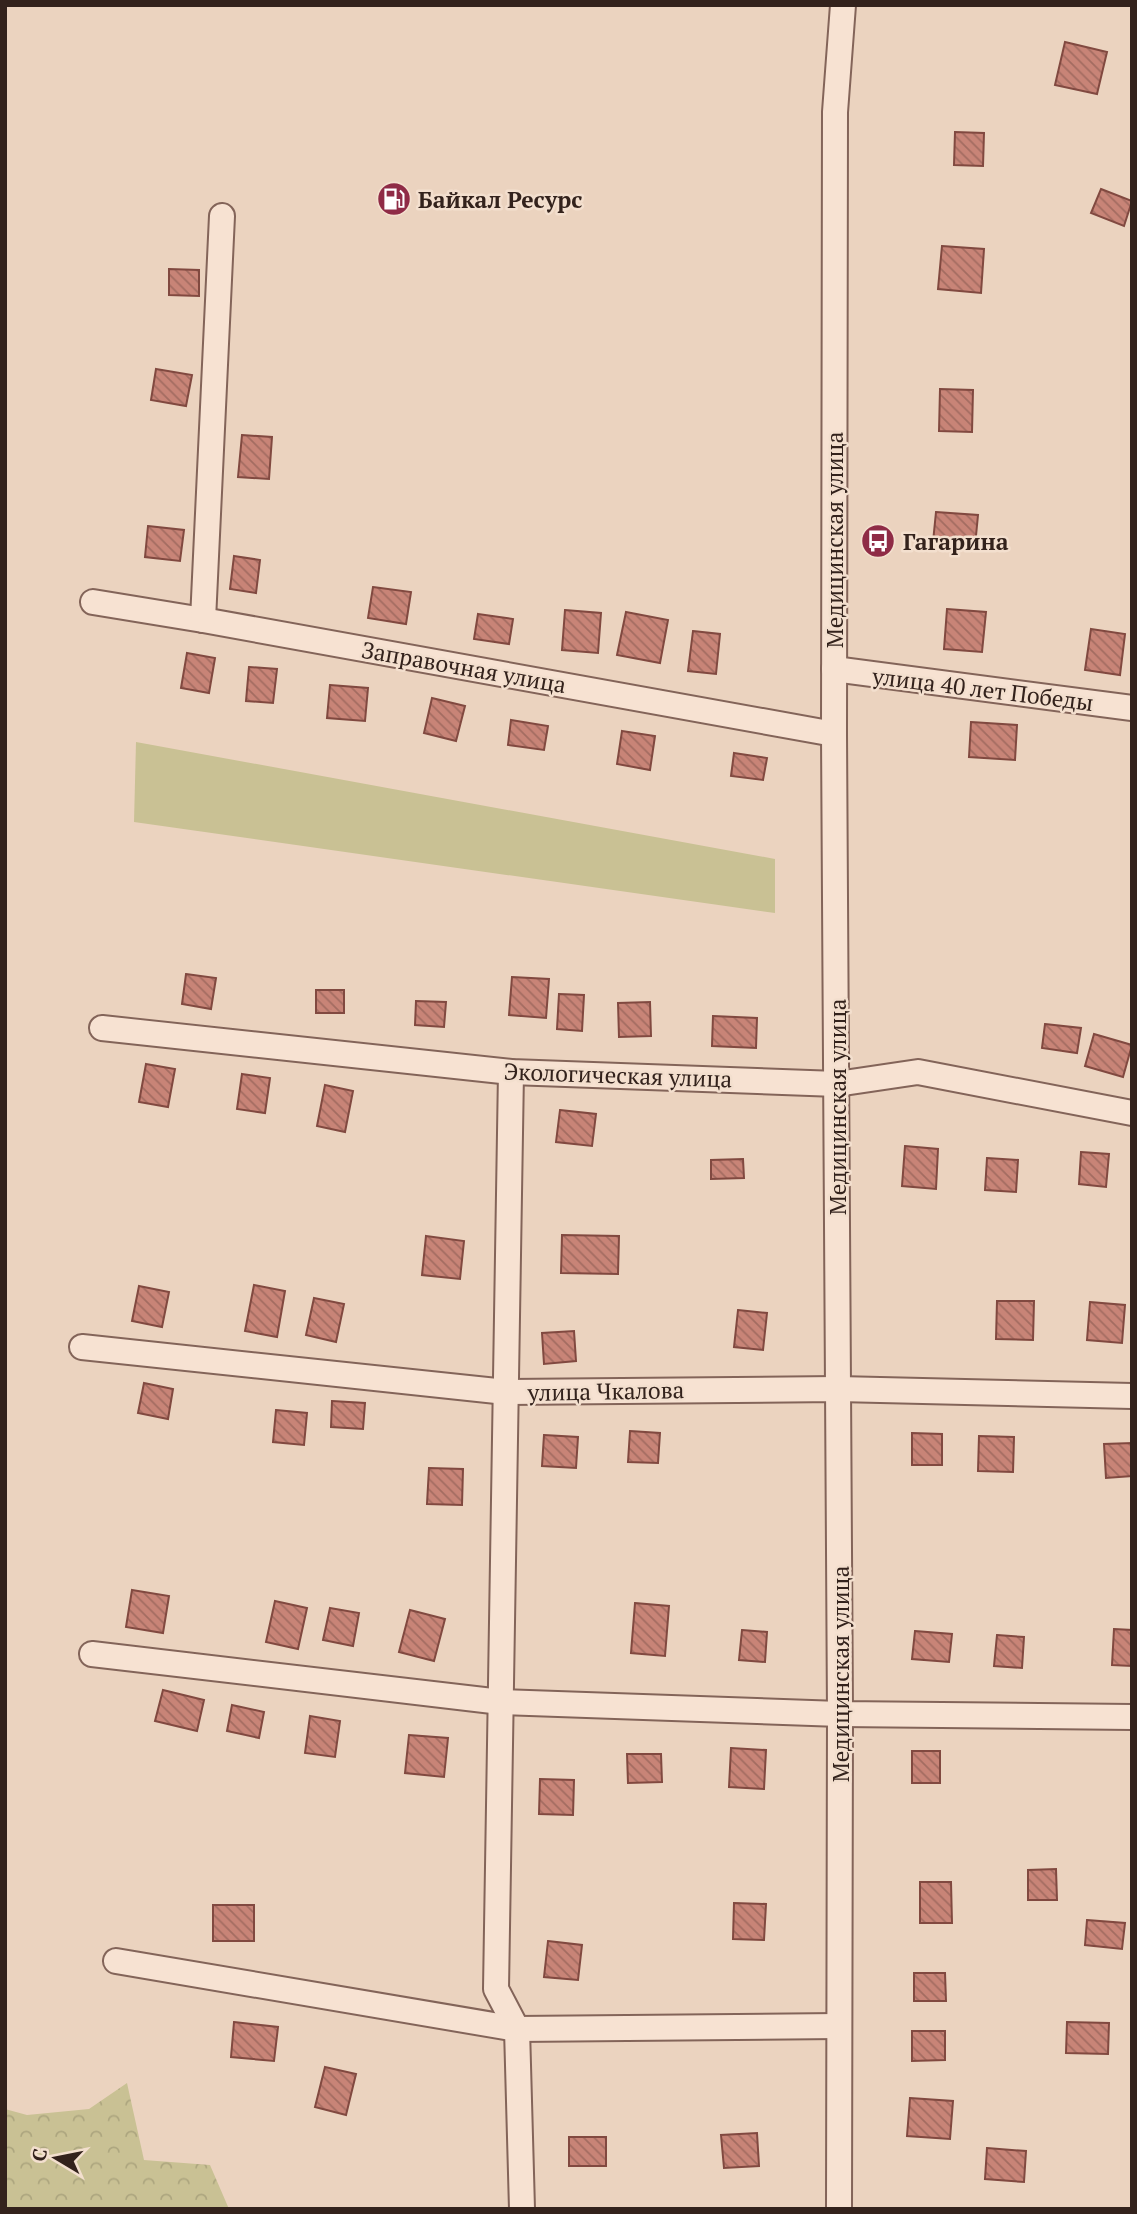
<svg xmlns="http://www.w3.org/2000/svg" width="1137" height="2214" font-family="'PT Serif',serif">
	<defs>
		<pattern id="forest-crowns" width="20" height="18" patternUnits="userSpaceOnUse" patternTransform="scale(1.75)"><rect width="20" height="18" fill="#c9c194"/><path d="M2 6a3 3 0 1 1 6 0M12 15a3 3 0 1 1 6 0" fill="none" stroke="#ada67f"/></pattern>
		<pattern id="building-back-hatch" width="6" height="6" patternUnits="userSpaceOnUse" patternTransform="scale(1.75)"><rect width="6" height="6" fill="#c88477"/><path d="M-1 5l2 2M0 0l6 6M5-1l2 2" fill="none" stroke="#a36c61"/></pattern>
	</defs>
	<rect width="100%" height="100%" fill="#ebd3bf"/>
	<!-- green -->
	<polygon fill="#c9c194" points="136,742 775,859 775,913 134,822"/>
	<!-- forest -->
	<polygon fill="url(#forest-crowns)" points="127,2083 144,2160 210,2165 229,2209 5,2209 5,2109 27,2115 89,2109"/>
	<!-- building -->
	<g fill="url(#building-back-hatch)" stroke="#814940" stroke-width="2">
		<polygon points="1065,42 1107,52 1097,94 1055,85"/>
		<polygon points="955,132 984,133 983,166 954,165"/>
		<polygon points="1101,189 1132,201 1124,226 1091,213"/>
		<polygon points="942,246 984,249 981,293 938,289"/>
		<polygon points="169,269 199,270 199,296 169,295"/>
		<polygon points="156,369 192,375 186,406 151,400"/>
		<polygon points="940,389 973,390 972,432 939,431"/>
		<polygon points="242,435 272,437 269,479 238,477"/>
		<polygon points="936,512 978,515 975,546 933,542"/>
		<polygon points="148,526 184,530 180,561 145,557"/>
		<polygon points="234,556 260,560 256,593 230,589"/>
		<polygon points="373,587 411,592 406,624 368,618"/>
		<polygon points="947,609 986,612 982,652 944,649"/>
		<polygon points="565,610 601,613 598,653 562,650"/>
		<polygon points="626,612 668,620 660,663 617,655"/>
		<polygon points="478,614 513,619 509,644 474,639"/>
		<polygon points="1091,629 1125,634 1120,675 1085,670"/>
		<polygon points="693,631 720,634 716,674 688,671"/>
		<polygon points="187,653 215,658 209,693 181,688"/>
		<polygon points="249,667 277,669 273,703 246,701"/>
		<polygon points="330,685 368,688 365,721 327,718"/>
		<polygon points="432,698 465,706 456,741 424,733"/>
		<polygon points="511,720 548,726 544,750 508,745"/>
		<polygon points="971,722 1017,725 1015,760 969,757"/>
		<polygon points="622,731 655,736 650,770 617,764"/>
		<polygon points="734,753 767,758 763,780 731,776"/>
		<polygon points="186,974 216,978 211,1009 182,1004"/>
		<polygon points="512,977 549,979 546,1018 509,1015"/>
		<rect x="316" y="990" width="28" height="23"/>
		<polygon points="559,994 584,995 582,1031 557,1029"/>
		<polygon points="416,1001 446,1002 444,1027 415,1025"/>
		<polygon points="650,1002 651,1036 619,1037 618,1003"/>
		<polygon points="713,1016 757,1018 756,1048 712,1046"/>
		<polygon points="1045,1024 1081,1028 1077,1053 1042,1048"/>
		<polygon points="1094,1034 1132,1045 1123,1077 1085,1066"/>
		<polygon points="146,1064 175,1069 168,1107 139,1102"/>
		<polygon points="242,1074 270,1078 265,1113 237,1109"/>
		<polygon points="325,1085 353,1091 345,1132 317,1126"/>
		<polygon points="560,1110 596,1114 592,1146 556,1142"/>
		<polygon points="905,1146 938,1149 936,1189 902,1186"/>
		<polygon points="1081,1152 1109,1154 1106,1187 1079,1184"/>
		<polygon points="987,1158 1018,1160 1016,1192 985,1190"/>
		<polygon points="743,1159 744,1178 711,1179 711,1160"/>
		<polygon points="562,1235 619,1236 618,1274 561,1273"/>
		<polygon points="426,1236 464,1241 460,1279 422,1275"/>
		<polygon points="254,1285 285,1291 277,1337 245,1331"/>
		<polygon points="139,1286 169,1292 162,1327 132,1321"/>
		<polygon points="314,1298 344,1304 336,1342 306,1335"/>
		<polygon points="997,1301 1034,1301 1033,1340 996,1339"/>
		<polygon points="1090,1302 1125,1305 1122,1343 1087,1340"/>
		<polygon points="738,1310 767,1313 763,1350 734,1347"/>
		<polygon points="574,1331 576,1361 544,1364 542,1333"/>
		<polygon points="144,1383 173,1389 168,1419 138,1413"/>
		<polygon points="332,1401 365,1403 363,1429 331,1427"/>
		<polygon points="276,1410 307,1413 304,1445 273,1442"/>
		<polygon points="630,1431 660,1433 658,1463 628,1462"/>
		<polygon points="912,1433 942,1434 942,1465 912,1465"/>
		<polygon points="544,1435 578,1437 576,1468 542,1466"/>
		<polygon points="979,1436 1014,1437 1013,1472 978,1471"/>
		<polygon points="1132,1443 1132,1476 1106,1478 1104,1444"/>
		<polygon points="429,1468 463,1469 462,1505 427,1504"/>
		<polygon points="132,1590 169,1596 163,1633 126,1627"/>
		<polygon points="275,1601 307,1608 298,1649 266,1642"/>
		<polygon points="635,1603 669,1606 665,1656 631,1653"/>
		<polygon points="330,1608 359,1613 353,1646 323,1640"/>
		<polygon points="410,1610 445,1619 434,1661 399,1652"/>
		<polygon points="1114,1629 1132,1630 1132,1666 1112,1665"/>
		<polygon points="742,1630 767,1632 765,1662 739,1660"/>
		<polygon points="915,1631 952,1634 949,1662 912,1659"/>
		<polygon points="997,1635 1024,1637 1022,1668 994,1666"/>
		<polygon points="163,1690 204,1700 197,1731 155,1721"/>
		<polygon points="232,1705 264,1712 259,1738 227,1731"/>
		<polygon points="310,1716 340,1721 335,1757 305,1753"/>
		<polygon points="409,1735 448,1738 444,1777 405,1773"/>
		<polygon points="731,1748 766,1750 764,1789 729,1787"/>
		<rect x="912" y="1751" width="28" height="32"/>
		<polygon points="627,1754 661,1754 662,1782 628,1783"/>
		<polygon points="540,1779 574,1780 573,1815 539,1814"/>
		<polygon points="1056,1869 1057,1900 1028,1900 1028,1870"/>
		<polygon points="920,1882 951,1882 952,1923 920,1923"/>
		<polygon points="734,1903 766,1904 764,1940 733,1939"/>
		<rect x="213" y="1905" width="41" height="36"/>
		<polygon points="1087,1920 1125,1923 1122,1949 1085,1945"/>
		<polygon points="548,1941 582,1945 578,1980 544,1977"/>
		<polygon points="914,1973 945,1973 946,2001 914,2001"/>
		<polygon points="234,2022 278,2027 274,2061 231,2057"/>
		<polygon points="1067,2022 1109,2023 1108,2054 1066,2053"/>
		<polygon points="912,2031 945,2031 945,2060 912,2061"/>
		<polygon points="325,2067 356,2074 346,2115 315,2107"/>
		<polygon points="910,2098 953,2101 950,2139 907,2136"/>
		<polygon points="757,2133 759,2166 724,2168 721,2135"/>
		<rect x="569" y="2137" width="37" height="29"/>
		<polygon points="987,2148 1026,2151 1024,2182 985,2179"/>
	</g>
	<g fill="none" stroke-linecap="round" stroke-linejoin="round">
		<!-- street casing -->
		<g stroke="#836459" stroke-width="28">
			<g id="street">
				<polyline points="93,602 203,620 834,734"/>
				<polyline points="203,620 222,216"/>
				<polyline points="834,669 1132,708"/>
				<polyline points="102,1028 511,1072 837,1084 918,1072 1132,1113"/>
				<polyline points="511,1072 496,1989 517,2029 522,2209"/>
				<polyline points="82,1347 506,1392 838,1389 1132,1396"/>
				<polyline points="92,1654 501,1702 840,1714 1132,1717"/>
				<polyline points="116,1961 517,2029 839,2026"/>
				<polyline points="839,2209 840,1714 834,734 835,112 843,5"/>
			</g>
		</g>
		<!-- street -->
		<use href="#street" stroke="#f7e2d2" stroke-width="24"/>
	</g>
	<!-- icons -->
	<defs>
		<g id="fuel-disc" transform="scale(1.75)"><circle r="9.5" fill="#8f2b46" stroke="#f3dfce"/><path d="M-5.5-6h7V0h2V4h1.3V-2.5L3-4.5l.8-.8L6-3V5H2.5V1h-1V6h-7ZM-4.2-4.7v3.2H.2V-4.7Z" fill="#fff"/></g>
		<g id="bus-disc" transform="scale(1.75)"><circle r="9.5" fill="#8f2b46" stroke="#f3dfce"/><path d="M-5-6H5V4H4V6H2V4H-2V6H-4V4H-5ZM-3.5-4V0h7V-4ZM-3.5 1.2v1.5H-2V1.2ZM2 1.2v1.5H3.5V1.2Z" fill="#fff"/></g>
	</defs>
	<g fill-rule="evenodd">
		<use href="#fuel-disc" x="394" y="199"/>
		<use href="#bus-disc" x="878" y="541"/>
	</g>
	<g text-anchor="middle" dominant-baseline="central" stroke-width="5" stroke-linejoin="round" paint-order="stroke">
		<!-- poi labels -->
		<g font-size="23" font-weight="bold" fill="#33221c" stroke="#f3dfce" text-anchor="start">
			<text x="418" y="199">Байкал Ресурс</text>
			<text x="903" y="541">Гагарина</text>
		</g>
		<!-- street labels -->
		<g font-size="23" fill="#33221c" stroke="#f3dfce">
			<text transform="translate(834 540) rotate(-90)">Медицинская улица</text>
			<text transform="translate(464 667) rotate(10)">Заправочная улица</text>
			<text transform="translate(983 689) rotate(7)">улица 40 лет Победы</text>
			<text transform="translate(618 1075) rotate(2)">Экологическая улица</text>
			<text transform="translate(837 1107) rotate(-90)">Медицинская улица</text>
			<text transform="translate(606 1391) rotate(-1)">улица Чкалова</text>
			<text transform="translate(840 1674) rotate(-90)">Медицинская улица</text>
		</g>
	</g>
	<!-- border -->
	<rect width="1137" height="2214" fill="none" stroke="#33221c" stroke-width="14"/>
	<!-- north arrow -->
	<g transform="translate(56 2158) rotate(280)" stroke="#f3dfce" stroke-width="5" paint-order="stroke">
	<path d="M0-5L12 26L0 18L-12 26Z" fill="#33221c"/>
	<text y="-10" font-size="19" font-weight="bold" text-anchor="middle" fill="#33221c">С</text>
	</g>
</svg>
